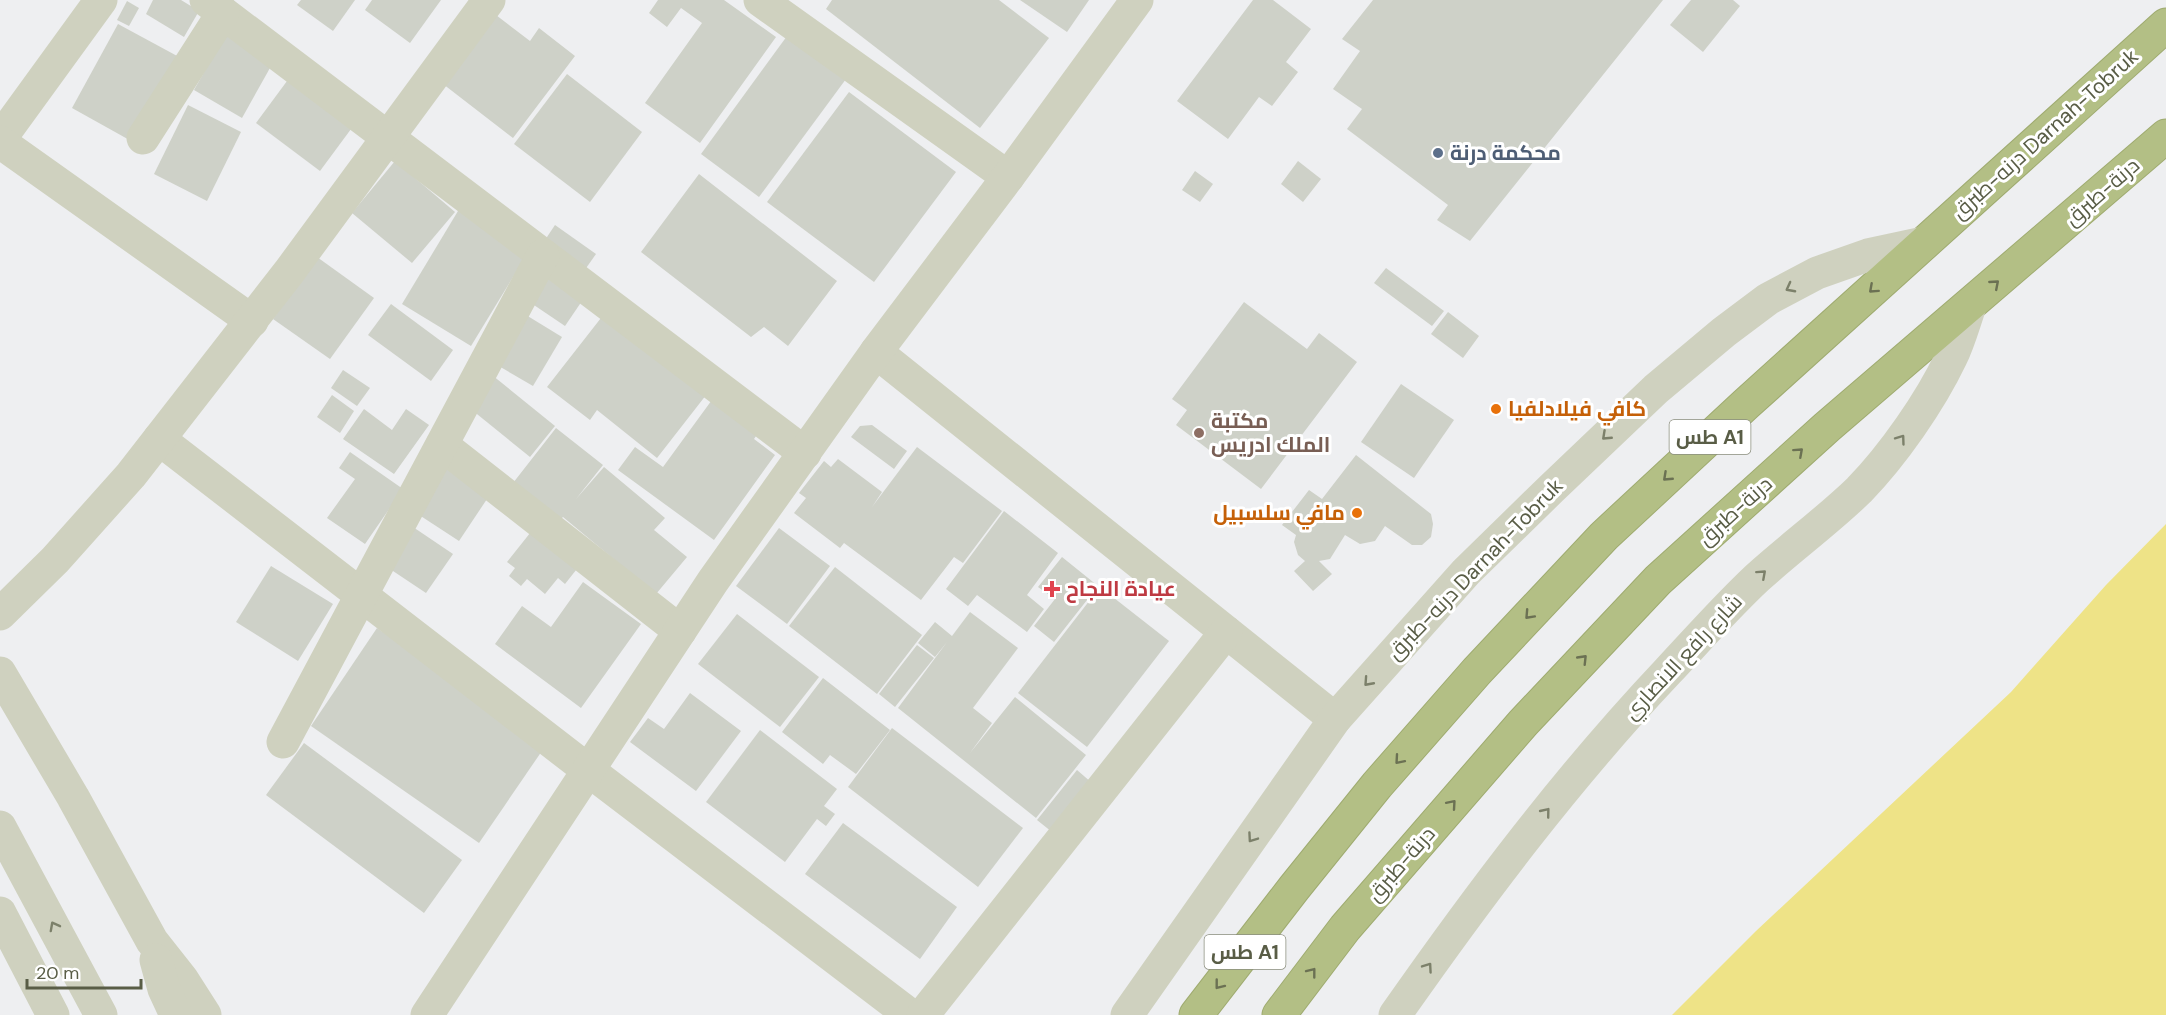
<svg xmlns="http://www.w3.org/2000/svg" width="2166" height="1015" font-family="'DM Sans',Cairo,sans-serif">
	<rect width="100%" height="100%" fill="#eeeff1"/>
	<!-- water -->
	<polygon fill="#eee387" points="2166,524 2166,1015 1672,1015 1756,931 2011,692 2106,585"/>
	<!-- building -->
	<g fill="#ced1c8">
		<polygon points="153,0 181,0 199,11 184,37 146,14"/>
		<polygon points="301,0 355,0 333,31 297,5"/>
		<polygon points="372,0 441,0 410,43 365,10"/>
		<polygon points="658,0 724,0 776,37 700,143 645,103 702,23 681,8 667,27 649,13"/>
		<polygon points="832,0 999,0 1049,38 980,128 826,9"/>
		<polygon points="1020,0 1089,0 1067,32"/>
		<polygon points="1253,0 1273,0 1311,29 1286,62 1298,72 1272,106 1259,97 1228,139 1177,101"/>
		<polygon points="1373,0 1663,0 1470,241 1437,220 1448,205 1347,129 1362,109 1333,89 1360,51 1342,39"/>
		<polygon points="1691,0 1733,0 1740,6 1703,52 1670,25"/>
		<polygon points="127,1 139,8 129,26 117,20"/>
		<polygon points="496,15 530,41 539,28 575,56 513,138 443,84"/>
		<polygon points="118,24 179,57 133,142 72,108"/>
		<polygon points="227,32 275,59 242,118 194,90"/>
		<polygon points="787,36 846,79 759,197 701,154"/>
		<polygon points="567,74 642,132 590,202 514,144"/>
		<polygon points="290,77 354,125 320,171 256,123"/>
		<polygon points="849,92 956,172 874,282 767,202"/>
		<polygon points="188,105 241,132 207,201 154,174"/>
		<polygon points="395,161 455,212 412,263 352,213"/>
		<polygon points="1298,161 1321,179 1303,202 1281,184"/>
		<polygon points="1195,171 1213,184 1200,202 1182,190"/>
		<polygon points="699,174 837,281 788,346 764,327 751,337 641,252"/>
		<polygon points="461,206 530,249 471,346 402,304"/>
		<polygon points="555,225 596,254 584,271 543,243"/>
		<polygon points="317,257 374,298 330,359 273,319"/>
		<polygon points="1386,268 1444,311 1432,326 1374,283"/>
		<polygon points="547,273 584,298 565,326 528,301"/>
		<polygon points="1244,302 1307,349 1319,333 1357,362 1261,489 1176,425 1187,410 1172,399"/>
		<polygon points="391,304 453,350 431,381 368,335"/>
		<polygon points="608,309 710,390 657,458 597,410 590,420 547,387"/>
		<polygon points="1448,312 1479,336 1463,358 1431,334"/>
		<polygon points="526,315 562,337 533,386 497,365"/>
		<polygon points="343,370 370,388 357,406 331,388"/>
		<polygon points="492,375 555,426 530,457 467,406"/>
		<polygon points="1401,384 1454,420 1414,478 1361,442"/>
		<polygon points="717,393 763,426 754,439 775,455 714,540 618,470 635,447 663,467"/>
		<polygon points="332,395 354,411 340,433 317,417"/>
		<polygon points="364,409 392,430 406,409 429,425 394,474 343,439"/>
		<polygon points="872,425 907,451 894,469 851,437 860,426"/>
		<polygon points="556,428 603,465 576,499 604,467 665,518 654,530 687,557 656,594 563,517 560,520 513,483"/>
		<polygon points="917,447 1002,511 963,563 954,557 921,600 844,543 840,548 794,513 806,498 799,493 824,461 831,467 838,459 882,492 872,507"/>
		<polygon points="350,452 403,489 365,544 327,518 355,479 339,468"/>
		<polygon points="1356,455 1431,514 1433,524 1431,537 1422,545 1412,545 1385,526 1375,541 1360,544 1345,535 1330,559 1319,561 1332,574 1313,591 1294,571 1305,561 1298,555 1294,542 1296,535 1282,525 1309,490 1322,499"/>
		<polygon points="441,463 489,496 459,541 410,509"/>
		<polygon points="1004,511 1058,553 1027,595 1044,609 1027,632 977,595 968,606 946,589"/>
		<polygon points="538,523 584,560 565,584 558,578 545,594 527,579 521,586 509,576 515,568 507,562"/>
		<polygon points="413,527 453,554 426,593 387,567"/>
		<polygon points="779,528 830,566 787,624 736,586"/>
		<polygon points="1062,557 1098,586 1054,642 1034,626 1055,599 1038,587"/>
		<polygon points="271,566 333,604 298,661 236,622"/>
		<polygon points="835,567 922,635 877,694 789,626"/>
		<polygon points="583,582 641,624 581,708 495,644 522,606 551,627"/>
		<polygon points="1100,587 1169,641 1087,747 1018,693"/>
		<polygon points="970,612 1018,648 973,708 992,723 970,753 1015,697 1086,755 1036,818 898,708 947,642 935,657 918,643 935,622 952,636"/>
		<polygon points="737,614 819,677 780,727 698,664"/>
		<polygon points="377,628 546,745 479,843 311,726"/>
		<polygon points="917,645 934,658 895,707 879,694"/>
		<polygon points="823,678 890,730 856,774 830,755 823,764 782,732"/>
		<polygon points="690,693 741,731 696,791 630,742 648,718 664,729"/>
		<polygon points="892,728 1023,828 978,887 848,787"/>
		<polygon points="760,730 837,789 824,806 835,814 826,826 817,819 785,862 706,802"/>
		<polygon points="304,743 462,860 424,913 266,795"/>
		<polygon points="1077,770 1092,783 1052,832 1037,820"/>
		<polygon points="843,823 957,907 920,959 805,874"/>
	</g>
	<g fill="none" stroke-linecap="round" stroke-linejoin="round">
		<!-- highway casing -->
		<g stroke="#9fab70" stroke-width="35">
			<g id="highway">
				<polyline points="1196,1015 1294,888 1377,785 1477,671 1604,536 1746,404 2166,25"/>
				<polyline points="1279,1015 1345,928 1523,723 1658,580 1827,427 2166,136"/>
			</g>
		</g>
		<!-- minor -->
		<g stroke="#cfd1bf" stroke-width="33">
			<polyline points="206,0 805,453"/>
			<polyline points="760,0 1008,177"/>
			<polyline points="143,138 223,13"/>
			<polyline points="0,139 101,0"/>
			<polyline points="0,142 252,321"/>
			<polyline points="876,352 1335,719"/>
			<polyline points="159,439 588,770 910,1015"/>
			<polyline points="442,445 680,631"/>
			<polyline points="0,614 55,560 131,475 289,272 489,0"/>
			<polyline points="0,673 73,797 152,941 182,979 205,1015"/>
			<polyline points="283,742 543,255"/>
			<polyline points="0,827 101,1015"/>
			<polyline points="0,913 53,1015"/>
			<polyline points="156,960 164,989 176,1015"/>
			<polyline points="427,1015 713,581 876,352 1008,177 1137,0"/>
			<polyline points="923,1015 1226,632"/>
			<polyline points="1127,1015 1335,719 1466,572 1551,489 1656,389 1724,332 1768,299 1817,273 1868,255 1924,243"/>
			<path d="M1395 1015C1479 895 1567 778 1668 671 1697 640 1726 607 1757 578 1790 548 1827 521 1859 490 1893 455 1930 402 1951 358 1959 342 1964 323 1970 306"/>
		</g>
		<!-- highway -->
		<use href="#highway" stroke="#b3bf85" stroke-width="33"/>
	</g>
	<!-- one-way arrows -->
	<defs><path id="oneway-chevron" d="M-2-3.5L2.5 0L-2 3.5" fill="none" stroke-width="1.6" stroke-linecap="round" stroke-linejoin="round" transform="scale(1.5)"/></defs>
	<g stroke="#6b7153">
		<use href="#oneway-chevron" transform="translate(1995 284) rotate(-41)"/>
		<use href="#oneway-chevron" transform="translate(1873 289) rotate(138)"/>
		<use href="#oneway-chevron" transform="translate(1799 452) rotate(-42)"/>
		<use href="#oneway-chevron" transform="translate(1667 477) rotate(137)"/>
		<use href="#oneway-chevron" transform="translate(1529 615) rotate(133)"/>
		<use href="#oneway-chevron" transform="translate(1583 659) rotate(-46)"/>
		<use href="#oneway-chevron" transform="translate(1399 760) rotate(131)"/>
		<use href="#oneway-chevron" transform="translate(1452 804) rotate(-49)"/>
		<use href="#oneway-chevron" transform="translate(1312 972) rotate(-52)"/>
		<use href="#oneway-chevron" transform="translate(1219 985) rotate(128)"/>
	</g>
	<g stroke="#7c806a">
		<use href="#oneway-chevron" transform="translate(1790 288) rotate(152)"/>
		<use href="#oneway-chevron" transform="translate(1606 436) rotate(137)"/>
		<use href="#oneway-chevron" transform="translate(1901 439) rotate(-54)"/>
		<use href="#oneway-chevron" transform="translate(1762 574) rotate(-42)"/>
		<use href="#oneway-chevron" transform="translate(1368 682) rotate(132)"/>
		<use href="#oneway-chevron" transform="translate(1546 812) rotate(-51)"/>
		<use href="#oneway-chevron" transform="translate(1252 838) rotate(125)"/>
		<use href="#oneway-chevron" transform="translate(54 926) rotate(-118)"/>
		<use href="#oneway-chevron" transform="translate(1428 967) rotate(-55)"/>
	</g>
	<!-- markers -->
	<circle fill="#5c6f8a" stroke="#fff" stroke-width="2" cx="1438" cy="153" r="6"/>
	<g fill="#e8710a" stroke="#fff" stroke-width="2">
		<circle cx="1496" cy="409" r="6"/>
		<circle cx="1357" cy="513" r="6"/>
	</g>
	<circle fill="#8d6e63" stroke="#fff" stroke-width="2" cx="1199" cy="433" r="6"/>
	<path fill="#e0444e" stroke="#fff" stroke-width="2" d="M1049 580h6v6h6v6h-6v6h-6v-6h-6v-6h6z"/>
	<g text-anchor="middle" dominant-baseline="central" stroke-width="6" stroke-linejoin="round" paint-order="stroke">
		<!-- shield labels -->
		<g fill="#fff" stroke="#8b8e7e" stroke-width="1.5">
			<rect x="1669.5" y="420" width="81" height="34" rx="4.5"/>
			<rect x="1204.5" y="935" width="81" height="34" rx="4.5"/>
		</g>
		<g font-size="20" font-weight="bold" fill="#595d46">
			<text x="1710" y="437">طس A1</text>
			<text x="1245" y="952">طس A1</text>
		</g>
		<!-- street labels -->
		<g font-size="21" fill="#595d46" stroke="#fff">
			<text transform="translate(2045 134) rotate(-42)">درنه-طبرق Darnah-Tobruk</text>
			<text transform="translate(2102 192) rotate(-41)">درنة-طبرق</text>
			<text transform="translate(1735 511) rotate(-42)">درنة-طبرق</text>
			<text transform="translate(1475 569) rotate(-46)">درنه-طبرق Darnah-Tobruk</text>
			<text transform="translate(1683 657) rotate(-47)">شارع رافع الانصاري</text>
			<text transform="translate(1401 864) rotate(-49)">درنة-طبرق</text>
		</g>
		<!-- service labels -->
		<g font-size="21" font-weight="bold" fill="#4e5e75" stroke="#fff" text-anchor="start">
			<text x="1450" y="153">محكمة درنة</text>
		</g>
		<!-- food labels -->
		<g font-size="21" font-weight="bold" fill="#c56008" stroke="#fff" text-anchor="start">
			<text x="1508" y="409">كافي فيلادلفيا</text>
			<text x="1345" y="513" text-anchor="end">مافي سلسبيل</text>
		</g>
		<!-- education labels -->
		<g font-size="21" font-weight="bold" fill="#785e54" stroke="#fff" text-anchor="start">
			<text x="1211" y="421">مكتبة<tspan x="1211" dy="24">الملك ادريس</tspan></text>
		</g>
		<!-- health labels -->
		<g font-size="21" font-weight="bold" fill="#be3a42" stroke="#fff" text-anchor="start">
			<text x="1066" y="589">عيادة النجاح</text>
		</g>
	</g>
	<!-- scale -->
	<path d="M27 979v9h114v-9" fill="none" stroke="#595d46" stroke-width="3"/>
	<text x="36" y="979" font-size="18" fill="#595d46" stroke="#ffffff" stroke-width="4.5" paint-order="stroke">20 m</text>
</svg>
